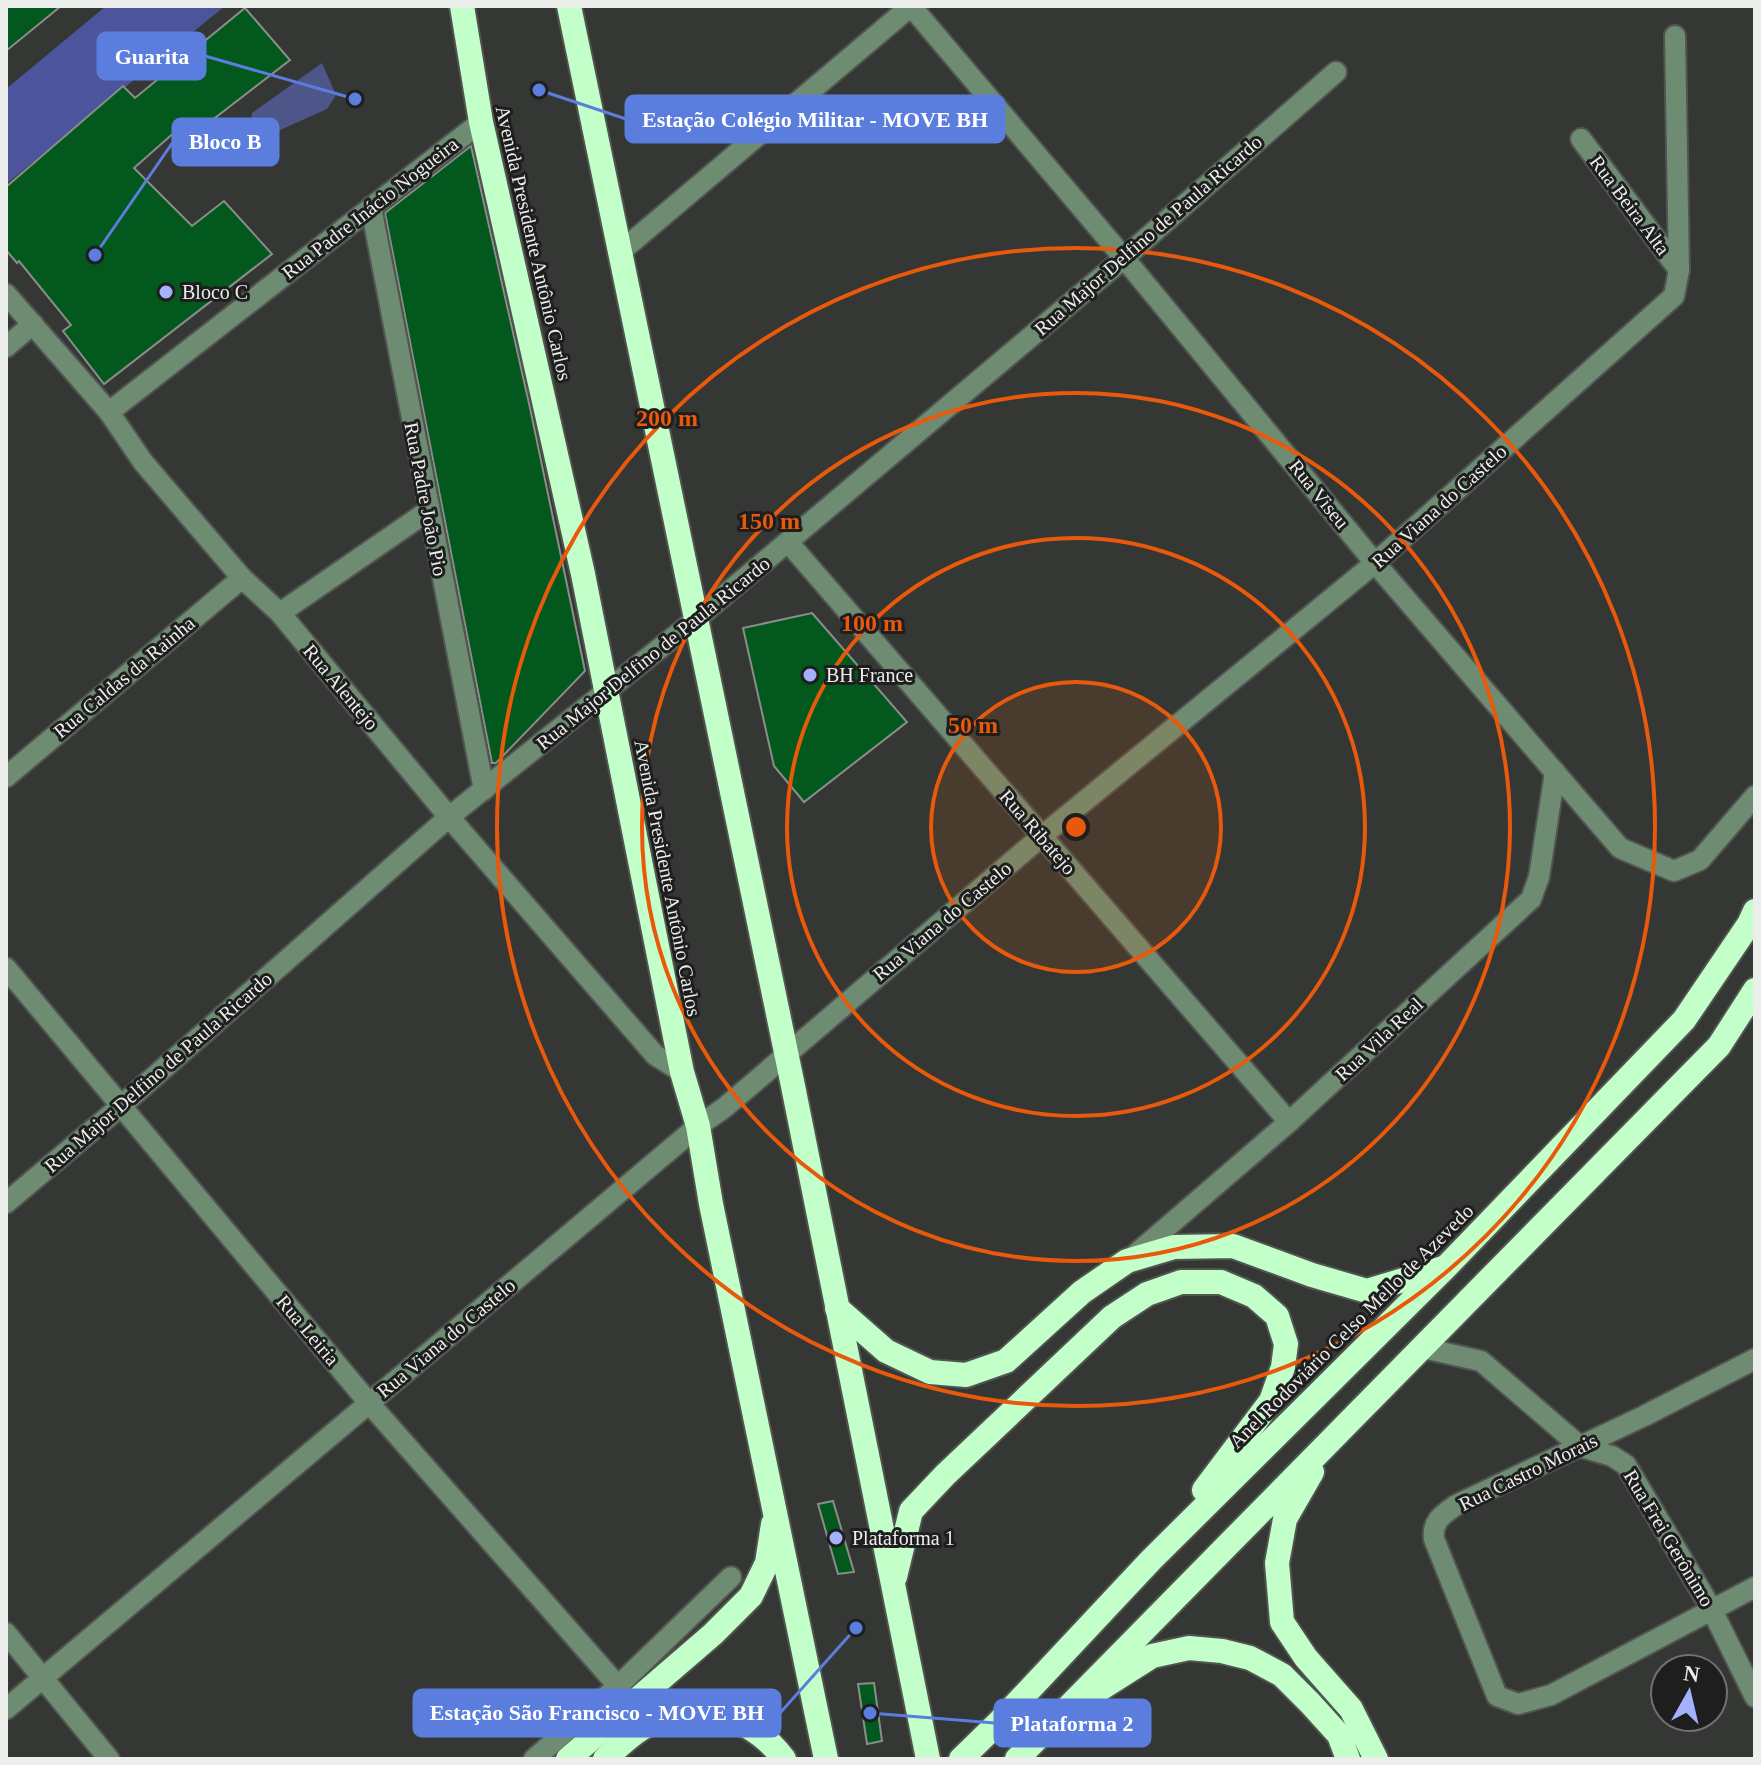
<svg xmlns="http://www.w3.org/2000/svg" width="1761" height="1765" font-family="Georgia,serif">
	<rect width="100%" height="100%" fill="#343734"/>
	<!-- green -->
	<polygon fill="#4e5589" points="322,63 336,95 327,109 269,135 260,135 251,128 252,113"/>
	<!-- forest -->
	<polygon fill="#4c549d" points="106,6 225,6 6,184 6,89"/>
	<!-- building -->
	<g fill="#03581d" stroke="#8a8e8b" stroke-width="2">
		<polygon points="6,6 61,6 6,51"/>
		<polygon points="245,8 290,60 194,134 185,123 134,168 192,226 224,201 272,254 104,384 63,331 71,325 19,261 17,263 6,250 6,187 123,86 135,98"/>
		<polygon points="471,146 530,408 585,671 496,763 492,763 385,213"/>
		<polygon points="812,613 907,722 804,802 774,766 743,628"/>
		<polygon points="833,1501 854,1572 838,1574 818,1504"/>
		<polygon points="874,1683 882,1741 867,1744 858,1684"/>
	</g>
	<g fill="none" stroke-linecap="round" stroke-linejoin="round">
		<!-- minor casing -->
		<g stroke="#515451" stroke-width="24">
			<g id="minor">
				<polyline points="911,6 1124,258 1375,563 1620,848 1674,871 1700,860 1755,796"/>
				<polyline points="1581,139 1679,270"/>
				<polyline points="371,207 484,790"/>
				<polyline points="619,253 911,6"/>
				<polyline points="6,294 109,412 143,462 242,578 280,613 449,817 655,1055 682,1072"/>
				<polyline points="6,347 33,324"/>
				<polyline points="109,412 481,122"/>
				<polyline points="788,542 1289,1122"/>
				<polyline points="280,613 428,511"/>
				<polyline points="6,777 242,578"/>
				<polyline points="6,968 369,1403 618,1686"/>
				<polyline points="6,1203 121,1106 449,817 695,620 1124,258 1336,72"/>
				<polyline points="1130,1259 1289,1122 1531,899 1539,877 1555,772"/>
				<polyline points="1423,1348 1481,1361 1581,1447 1612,1456 1626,1465 1711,1608 1755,1697"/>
				<path d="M1755 1359 1644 1416 1456 1505C1442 1515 1432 1521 1434 1539L1497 1696 1518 1704 1551 1695 1755 1587"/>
				<polyline points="6,1633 109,1759"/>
				<polyline points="6,1709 698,1126 724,1108 1042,836 1375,563 1674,296 1679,270 1675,36"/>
				<polyline points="534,1759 618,1686 731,1577"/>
			</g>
		</g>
		<!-- highway casing -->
		<g stroke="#515451" stroke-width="28">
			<g id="highway">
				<polyline points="462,6 481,122 583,574 682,1072 698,1126 711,1204 826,1759"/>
				<polyline points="569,6 793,1086 928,1759"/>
				<polyline points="837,1308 886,1351 930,1372 966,1375 1006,1361 1082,1292 1127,1261 1174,1247 1233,1246 1312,1275 1367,1291 1443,1268"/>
				<polyline points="1312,1472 1285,1519 1277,1563 1282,1622 1306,1658 1351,1709 1376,1759"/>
				<polyline points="895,1577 911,1511 945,1475 1112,1317 1147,1294 1181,1282 1221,1282 1254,1296 1277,1316 1286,1344 1283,1367 1271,1401 1204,1490"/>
				<polyline points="1100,1689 1152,1656 1189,1648 1222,1651 1250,1658 1282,1675 1310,1703 1339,1735 1348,1759"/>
				<polyline points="568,1759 713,1634 751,1596 767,1563 773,1524"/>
				<path d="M605 1759C617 1748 630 1735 644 1727 694 1700 750 1714 784 1759"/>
				<polyline points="961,1759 1000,1721 1151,1560 1446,1267 1684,1020 1749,924 1755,911"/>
				<polyline points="1017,1759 1719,1046 1755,990"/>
			</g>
		</g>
		<!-- minor -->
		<use href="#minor" stroke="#6e8c71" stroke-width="20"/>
		<!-- highway -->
		<use href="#highway" stroke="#c3ffc9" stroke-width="24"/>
	</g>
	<!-- distance rings -->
	<circle cx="1076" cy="827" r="145" fill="#e8590c" fill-opacity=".12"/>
	<g fill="none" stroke="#e8590c" stroke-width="4">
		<circle cx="1076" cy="827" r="145"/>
		<circle cx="1076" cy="827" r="289"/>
		<circle cx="1076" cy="827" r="434"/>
		<circle cx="1076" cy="827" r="579"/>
	</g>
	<!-- markers -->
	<g fill="#a5b1fc" stroke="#1d1e1d" stroke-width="3">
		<circle cx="166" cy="292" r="8"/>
		<circle cx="810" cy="675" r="8"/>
		<circle cx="836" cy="1538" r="8"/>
	</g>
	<g text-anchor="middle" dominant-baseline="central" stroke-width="6" stroke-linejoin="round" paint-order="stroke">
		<!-- street labels -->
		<g font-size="20" fill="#eceeec" stroke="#1d1e1d">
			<text transform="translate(1630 205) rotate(53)">Rua Beira Alta</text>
			<text transform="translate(370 208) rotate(-38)">Rua Padre Inácio Nogueira</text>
			<text transform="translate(1148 235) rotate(-41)">Rua Major Delfino de Paula Ricardo</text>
			<text transform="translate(534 243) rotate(77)">Avenida Presidente Antônio Carlos</text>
			<text transform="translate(1319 494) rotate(51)">Rua Viseu</text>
			<text transform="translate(426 499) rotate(79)">Rua Padre João Pio</text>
			<text transform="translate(1439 506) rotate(-42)">Rua Viana do Castelo</text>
			<text transform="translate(653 653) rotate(-39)">Rua Major Delfino de Paula Ricardo</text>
			<text transform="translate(124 677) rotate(-40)">Rua Caldas da Rainha</text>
			<text transform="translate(341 687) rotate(50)">Rua Alentejo</text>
			<text transform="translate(1038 832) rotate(49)">Rua Ribatejo</text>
			<text transform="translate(668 878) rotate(79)">Avenida Presidente Antônio Carlos</text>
			<text transform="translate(942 921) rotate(-40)">Rua Viana do Castelo</text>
			<text transform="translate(1379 1039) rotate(-43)">Rua Vila Real</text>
			<text transform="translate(158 1072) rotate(-41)">Rua Major Delfino de Paula Ricardo</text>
			<text transform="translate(1351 1326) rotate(-45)">Anel Rodoviário Celso Mello de Azevedo</text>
			<text transform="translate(308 1330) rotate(50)">Rua Leiria</text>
			<text transform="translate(446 1338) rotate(-40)">Rua Viana do Castelo</text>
			<text transform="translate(1528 1472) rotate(-26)">Rua Castro Morais</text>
			<text transform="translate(1669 1538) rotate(59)">Rua Frei Gerônimo</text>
		</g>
		<!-- poi labels -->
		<g font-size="20" fill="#eceeec" stroke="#1d1e1d" text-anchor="start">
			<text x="182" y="292">Bloco C</text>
			<text x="826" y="675">BH France</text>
			<text x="852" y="1538">Plataforma 1</text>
		</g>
	</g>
	<circle cx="1076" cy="827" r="12" fill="#e8590c" stroke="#1d1e1d" stroke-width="4"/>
	<g font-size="24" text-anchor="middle" font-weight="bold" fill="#e8590c" stroke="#1d1e1d" stroke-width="6" stroke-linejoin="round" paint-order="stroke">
		<text x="667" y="426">200 m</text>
		<text x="769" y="529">150 m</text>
		<text x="872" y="631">100 m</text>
		<text x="973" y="733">50 m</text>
	</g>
	<!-- callouts -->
	<path fill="none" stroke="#5b7ede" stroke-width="3" d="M355 99L205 56M539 90L626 119M95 255L173 142M856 1628L780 1713M870 1713L995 1723"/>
	<g fill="#5b7ede" stroke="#1d1e1d" stroke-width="3">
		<circle cx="355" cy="99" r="8"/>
		<circle cx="539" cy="90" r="8"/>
		<circle cx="95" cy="255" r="8"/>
		<circle cx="856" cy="1628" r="8"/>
		<circle cx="870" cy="1713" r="8"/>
	</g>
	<g fill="#5b7ede" stroke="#5b7ede" stroke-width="3">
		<rect x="98" y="33" width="107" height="46" rx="8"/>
		<rect x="626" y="96" width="378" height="46" rx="8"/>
		<rect x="173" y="119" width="105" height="46" rx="8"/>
		<rect x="414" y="1690" width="366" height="46" rx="8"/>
		<rect x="995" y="1700" width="155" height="46" rx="8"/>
	</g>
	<g font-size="22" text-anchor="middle" font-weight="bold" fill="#fff">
		<text x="152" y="64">Guarita</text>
		<text x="815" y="127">Estação Colégio Militar - MOVE BH</text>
		<text x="225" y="149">Bloco B</text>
		<text x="597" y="1720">Estação São Francisco - MOVE BH</text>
		<text x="1072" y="1731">Plataforma 2</text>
	</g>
	<!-- border -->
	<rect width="1761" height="1765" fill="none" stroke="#eceeec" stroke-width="16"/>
	<!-- north arrow -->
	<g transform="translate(1689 1693) rotate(8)"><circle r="38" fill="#1d1e1d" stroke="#707170" stroke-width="2"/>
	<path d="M0-6L14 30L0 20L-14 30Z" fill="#a5b1fc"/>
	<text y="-12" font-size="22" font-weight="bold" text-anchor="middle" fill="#eceeec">N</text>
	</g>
</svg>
